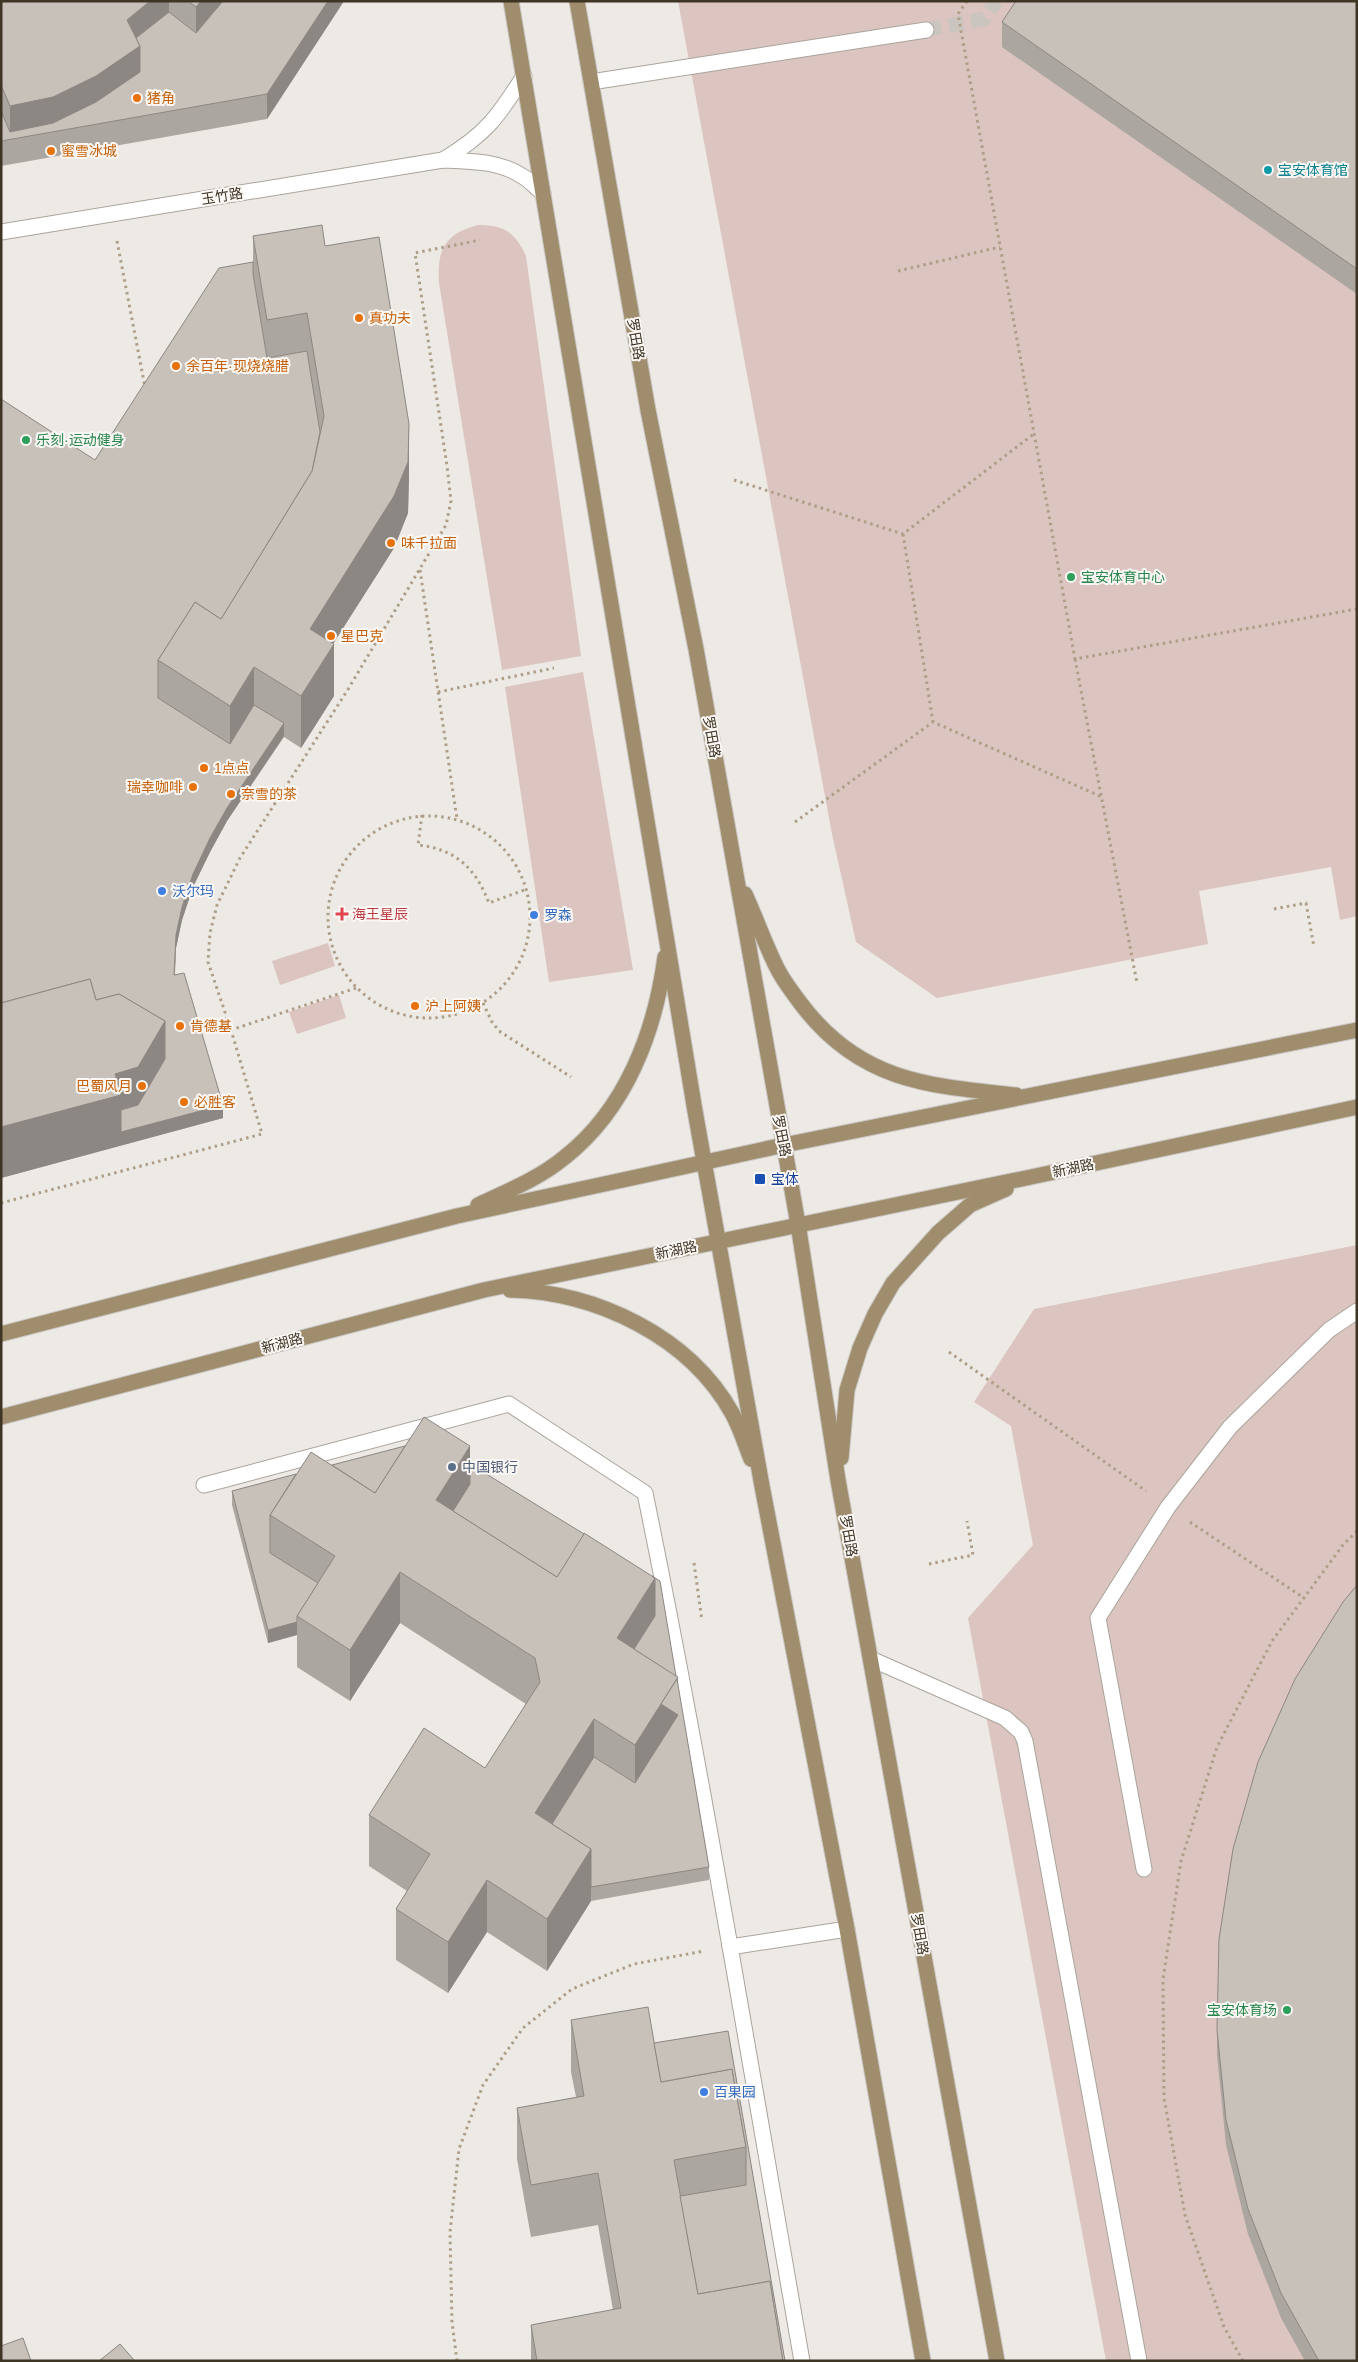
<svg xmlns="http://www.w3.org/2000/svg" width="1358" height="2362" font-family="Helvetica,'Noto Sans SC',sans-serif">
	<rect width="100%" height="100%" fill="#ede9e5"/>
	<!-- green -->
	<g fill="#dcc4c0">
		<polygon points="678,1 1357,1 1357,916 1340,920 1331,867 1199,891 1208,944 937,998 856,942 832,834"/>
		<path d="M478 225C504 225 515 232 526 256L581 656 502 670 439 283C437 250 444 234 478 225Z"/>
		<polygon points="583,672 633,970 549,982 505,687"/>
		<polygon points="328,943 335,966 280,985 272,961"/>
		<polygon points="339,995 346,1018 297,1034 289,1012"/>
		<polygon points="1357,1245 1357,2361 1106,2361 968,1618 1033,1545 1011,1426 974,1402 1034,1309"/>
	</g>
	<g fill="none" stroke-linecap="round" stroke-linejoin="round">
		<!-- minor-tunnel -->
		<polyline stroke="#cac5bf" stroke-width="15" stroke-dasharray="15 8" stroke-linecap="butt" points="926,30 984,19 996,1"/>
		<!-- minor casing -->
		<g stroke="#aaa59c" stroke-width="17">
			<g id="minor">
				<polyline points="591,82 926,30"/>
				<path d="M443 160C486 134 497 118 524 76"/>
				<path d="M1 232 443 160C470 161 499 161 522 176 530 180 536 188 543 193"/>
				<path d="M204 1485 509 1404 645 1493C704 1781 751 2071 802 2361"/>
				<polyline points="871,1659 1005,1718 1021,1732 1025,1741 1139,2361"/>
				<polyline points="1144,1869 1098,1618 1168,1507 1230,1427 1329,1330 1357,1311"/>
				<polyline points="730,1947 847,1929"/>
			</g>
		</g>
		<!-- major casing -->
		<g stroke="#c9c6c2" stroke-width="17">
			<g id="major">
				<polyline points="511,1 695,1111 762,1486 847,1929 923,2361"/>
				<polyline points="577,1 648,410 696,649 798,1224 838,1480 997,2361"/>
				<path d="M745 894C756 918 765 944 777 968 784 982 795 996 805 1009 863 1082 930 1086 1016 1095"/>
				<path d="M478 1205C508 1191 540 1178 565 1157 626 1109 655 1032 665 957"/>
				<path d="M510 1290C596 1292 689 1336 732 1413 740 1427 745 1444 751 1459"/>
				<polyline points="1,1334 457,1216 784,1145 1357,1030"/>
				<polyline points="1,1417 484,1290 1031,1177 1357,1107"/>
				<polyline points="841,1458 847,1390 860,1348 875,1314 893,1283 938,1233 970,1205 1006,1189"/>
			</g>
		</g>
		<!-- path -->
		<g stroke="#ae9e88" stroke-width="3" stroke-dasharray="2.5 4" stroke-linecap="butt">
			<polyline points="967,1 958,14 1075,659 1357,609"/>
			<polyline points="117,241 145,387"/>
			<polyline points="898,271 1000,247"/>
			<polyline points="734,480 903,534 1035,433"/>
			<polyline points="903,534 933,722"/>
			<polyline points="420,570 457,819"/>
			<polyline points="1075,659 1137,983"/>
			<polyline points="438,692 554,668"/>
			<path d="M422 815 418 845C456 849 476 869 489 903L527 889"/>
			<circle cx="429" cy="917" r="101"/>
			<polyline points="795,822 933,722 1102,797"/>
			<polyline points="1274,909 1306,903 1314,947"/>
			<polyline points="356,988 231,1030 208,962 210,933 217,905 240,858 347,691 446,525 451,501 447,466 415,253 480,240"/>
			<polyline points="483,1003 492,1022 499,1031 571,1077"/>
			<polyline points="1,1203 262,1134 231,1030"/>
			<polyline points="949,1352 1146,1491"/>
			<polyline points="1190,1522 1304,1598"/>
			<polyline points="694,1563 702,1621"/>
			<polyline points="929,1564 973,1555 967,1521"/>
			<polyline points="457,2361 452,2322 450,2232 459,2149 483,2085 523,2028 572,1989 634,1964 704,1951"/>
			<polyline points="1243,2361 1224,2327 1185,2215 1164,2098 1163,1979 1181,1861 1217,1747 1272,1641 1343,1545 1357,1531"/>
		</g>
		<!-- minor -->
		<use href="#minor" stroke="#fff" stroke-width="15"/>
		<!-- major -->
		<use href="#major" stroke="#9f8d6d" stroke-width="15"/>
	</g>
	<!-- wall -->
	<g fill="#aca6a0">
		<polygon points="1,1 344,1 267,119 1,166"/>
		<polygon points="1357,1 1357,294 1002,47 1002,22"/>
		<polygon points="253,236 325,246 409,476 408,513 394,548 333,644 334,696 301,748 284,737 227,821 210,852 193,887 182,920 176,948 175,975 223,1118 1,1178 95,460 253,262"/>
		<polygon points="470,1464 678,1686 709,1867 709,1880 591,1901 547,1971 487,1932 448,1993 396,1960 396,1909 407,1891 369,1866 369,1815 485,1768 526,1704 400,1623 350,1701 297,1667 297,1635 268,1643 232,1505 232,1491 332,1465"/>
		<polygon points="571,2020 654,2043 728,2031 785,2361 531,2361 531,2325 613,2310 598,2225 531,2237 517,2159 517,2108 576,2097 571,2072"/>
		<polygon points="1217,2030 1357,2361 1305,2361 1281,2318 1248,2234 1226,2145 1217,2055"/>
	</g>
	<!-- shaded-wall -->
	<g fill="#8c8782">
		<polygon points="150,1 169,1 169,37 140,97 10,139 10,106 127,20"/>
		<polygon points="201,1 242,1 196,58 196,7"/>
		<polygon points="328,1 344,1 267,119 267,94"/>
		<polygon points="409,424 409,476 408,513 394,548 310,680 310,629"/>
		<polygon points="334,644 334,696 301,748 301,696"/>
		<polygon points="254,667 254,718 230,757 230,706"/>
		<polygon points="284,723 284,736 227,821 210,852 193,887 182,920 176,948 174,988 176,935 182,907 193,874 210,838 227,808"/>
		<polygon points="165,1021 223,1105 223,1118 1,1178 1,1127 115,1074"/>
		<polygon points="470,1446 470,1498 442,1542 436,1500"/>
		<polygon points="400,1572 400,1623 350,1701 350,1650"/>
		<polygon points="655,1578 655,1630 623,1680 617,1638"/>
		<polygon points="297,1622 297,1635 268,1643 268,1630"/>
		<polygon points="678,1677 678,1728 635,1796 635,1745"/>
		<polygon points="594,1719 594,1771 541,1855 535,1813"/>
		<polygon points="591,1849 591,1901 547,1971 547,1919"/>
		<polygon points="487,1880 487,1932 448,1993 448,1942"/>
	</g>
	<!-- building -->
	<g fill="#c8c1ba" stroke="#8c8782">
		<polygon points="1,1 150,1 127,20 140,46 96,76 53,97 10,106 1,85"/>
		<polygon points="188,1 201,1 196,7"/>
		<polygon points="223,1 328,1 267,94 1,141 1,111 10,132 53,123 96,102 140,72 140,46 136,38 169,12 196,33"/>
		<polygon points="1016,1 1357,1 1357,269 1002,22"/>
		<polygon points="322,225 325,246 379,237 409,424 408,462 394,496 310,629 334,644 301,696 254,667 230,706 158,660 195,602 221,619 312,471 324,416 307,313 267,320 253,236"/>
		<polygon points="253,262 253,274 267,358 307,351 320,432 312,471 221,619 195,602 158,660 158,698 230,744 254,705 284,723 227,808 210,838 193,874 182,907 176,935 174,975 184,973 223,1105 121,1132 121,1110 138,1105 165,1059 165,1021 119,994 96,1000 90,979 1,1003 1,399 95,460 219,268"/>
		<polygon points="90,979 96,1000 119,994 165,1021 138,1067 115,1074 121,1095 1,1127 1,1003"/>
		<polygon points="424,1417 470,1446 436,1500 557,1577 584,1533 655,1578 617,1638 678,1677 635,1745 594,1719 535,1813 591,1849 547,1919 487,1880 448,1942 396,1909 430,1854 369,1815 424,1728 485,1768 540,1682 535,1658 400,1572 350,1650 297,1616 335,1556 270,1515 311,1452 375,1493"/>
		<polygon points="405,1446 375,1493 332,1465"/>
		<polygon points="470,1464 584,1534 557,1577 453,1511 470,1484"/>
		<polygon points="296,1474 270,1515 270,1553 318,1583 297,1616 297,1622 268,1630 232,1491"/>
		<polygon points="652,1576 660,1581 676,1676 634,1649 655,1616 655,1578"/>
		<polygon points="1357,1585 1357,2361 1319,2361 1281,2293 1248,2209 1226,2120 1217,2030 1219,1939 1233,1849 1258,1762 1295,1679 1343,1602"/>
		<polygon points="677,1679 709,1867 591,1887 591,1849 552,1824 594,1757 635,1783 678,1715 661,1704"/>
		<polygon points="648,2007 661,2082 732,2069 746,2147 674,2160 698,2294 770,2281 783,2360 777,2361 537,2361 531,2325 621,2308 598,2173 531,2185 517,2108 584,2096 571,2020"/>
		<polygon points="728,2031 785,2361 783,2361 770,2281 698,2294 680,2196 746,2185 746,2147 732,2069 661,2082 654,2043"/>
		<polygon points="23,2338 31,2361 1,2361 1,2346"/>
		<polygon points="120,2344 135,2361 99,2361"/>
	</g>
	<!-- markers -->
	<g fill="#e8710a" stroke="#faf7f5" stroke-width="2">
		<circle cx="137" cy="98" r="5"/>
		<circle cx="51" cy="151" r="5"/>
		<circle cx="359" cy="318" r="5"/>
		<circle cx="176" cy="366" r="5"/>
		<circle cx="391" cy="543" r="5"/>
		<circle cx="331" cy="636" r="5"/>
		<circle cx="204" cy="768" r="5"/>
		<circle cx="193" cy="787" r="5"/>
		<circle cx="231" cy="794" r="5"/>
		<circle cx="415" cy="1006" r="5"/>
		<circle cx="180" cy="1026" r="5"/>
		<circle cx="142" cy="1086" r="5"/>
		<circle cx="184" cy="1102" r="5"/>
	</g>
	<circle fill="#0f9aa8" stroke="#faf7f5" stroke-width="2" cx="1268" cy="170" r="5"/>
	<g fill="#2e9e5b" stroke="#faf7f5" stroke-width="2">
		<circle cx="26" cy="440" r="5"/>
		<circle cx="1071" cy="577" r="5"/>
		<circle cx="1287" cy="2010" r="5"/>
	</g>
	<g fill="#3f7fe0" stroke="#faf7f5" stroke-width="2">
		<circle cx="162" cy="891" r="5"/>
		<circle cx="534" cy="915" r="5"/>
		<circle cx="704" cy="2092" r="5"/>
	</g>
	<path fill="#e0444e" stroke="#faf7f5" stroke-width="2" d="M339.5 906.5h5v5h5v5h-5v5h-5v-5h-5v-5h5z"/>
	<rect fill="#1a4fb4" stroke="#faf7f5" stroke-width="2" x="754" y="1173" width="12" height="12" rx="2.5"/>
	<circle fill="#5c6f8a" stroke="#faf7f5" stroke-width="2" cx="452" cy="1467" r="5"/>
	<g text-anchor="middle" dominant-baseline="central" stroke-width="4" stroke-linejoin="round" paint-order="stroke">
		<!-- food labels -->
		<g font-size="14" fill="#c56008" stroke="#faf7f5" text-anchor="start">
			<text x="147" y="98">猪角</text>
			<text x="61" y="151">蜜雪冰城</text>
			<text x="369" y="318">真功夫</text>
			<text x="186" y="366">余百年·现烧烧腊</text>
			<text x="401" y="543">味千拉面</text>
			<text x="341" y="636">星巴克</text>
			<text x="214" y="768">1点点</text>
			<text x="183" y="787" text-anchor="end">瑞幸咖啡</text>
			<text x="241" y="794">奈雪的茶</text>
			<text x="425" y="1006">沪上阿姨</text>
			<text x="190" y="1026">肯德基</text>
			<text x="132" y="1086" text-anchor="end">巴蜀风月</text>
			<text x="194" y="1102">必胜客</text>
		</g>
		<!-- culture labels -->
		<g font-size="14" fill="#0d838f" stroke="#faf7f5" text-anchor="start">
			<text x="1278" y="170">宝安体育馆</text>
		</g>
		<!-- street labels -->
		<g font-size="14" fill="#3e3525" stroke="#faf7f5">
			<text transform="translate(222 196) rotate(-9)">玉竹路</text>
			<text transform="translate(636 339) rotate(80)">罗田路</text>
			<text transform="translate(712 737) rotate(80)">罗田路</text>
			<text transform="translate(782 1136) rotate(79)">罗田路</text>
			<text transform="translate(1073 1168) rotate(-12)">新湖路</text>
			<text transform="translate(676 1250) rotate(-12)">新湖路</text>
			<text transform="translate(282 1343) rotate(-15)">新湖路</text>
			<text transform="translate(849 1536) rotate(80)">罗田路</text>
			<text transform="translate(920 1934) rotate(80)">罗田路</text>
		</g>
		<!-- leisure labels -->
		<g font-size="14" fill="#27864d" stroke="#faf7f5" text-anchor="start">
			<text x="36" y="440">乐刻·运动健身</text>
			<text x="1081" y="577">宝安体育中心</text>
			<text x="1277" y="2010" text-anchor="end">宝安体育场</text>
		</g>
		<!-- shop labels -->
		<g font-size="14" fill="#366cbe" stroke="#faf7f5" text-anchor="start">
			<text x="172" y="891">沃尔玛</text>
			<text x="544" y="915">罗森</text>
			<text x="714" y="2092">百果园</text>
		</g>
		<!-- health labels -->
		<g font-size="14" fill="#be3a42" stroke="#faf7f5" text-anchor="start">
			<text x="352" y="914">海王星辰</text>
		</g>
		<!-- transit labels -->
		<g font-size="14" fill="#164399" stroke="#faf7f5" text-anchor="start">
			<text x="771" y="1179">宝体</text>
		</g>
		<!-- service labels -->
		<g font-size="14" fill="#4e5e75" stroke="#faf7f5" text-anchor="start">
			<text x="462" y="1467">中国银行</text>
		</g>
	</g>
	<!-- border -->
	<rect width="1358" height="2362" fill="none" stroke="#3e3525" stroke-width="5"/>
</svg>
